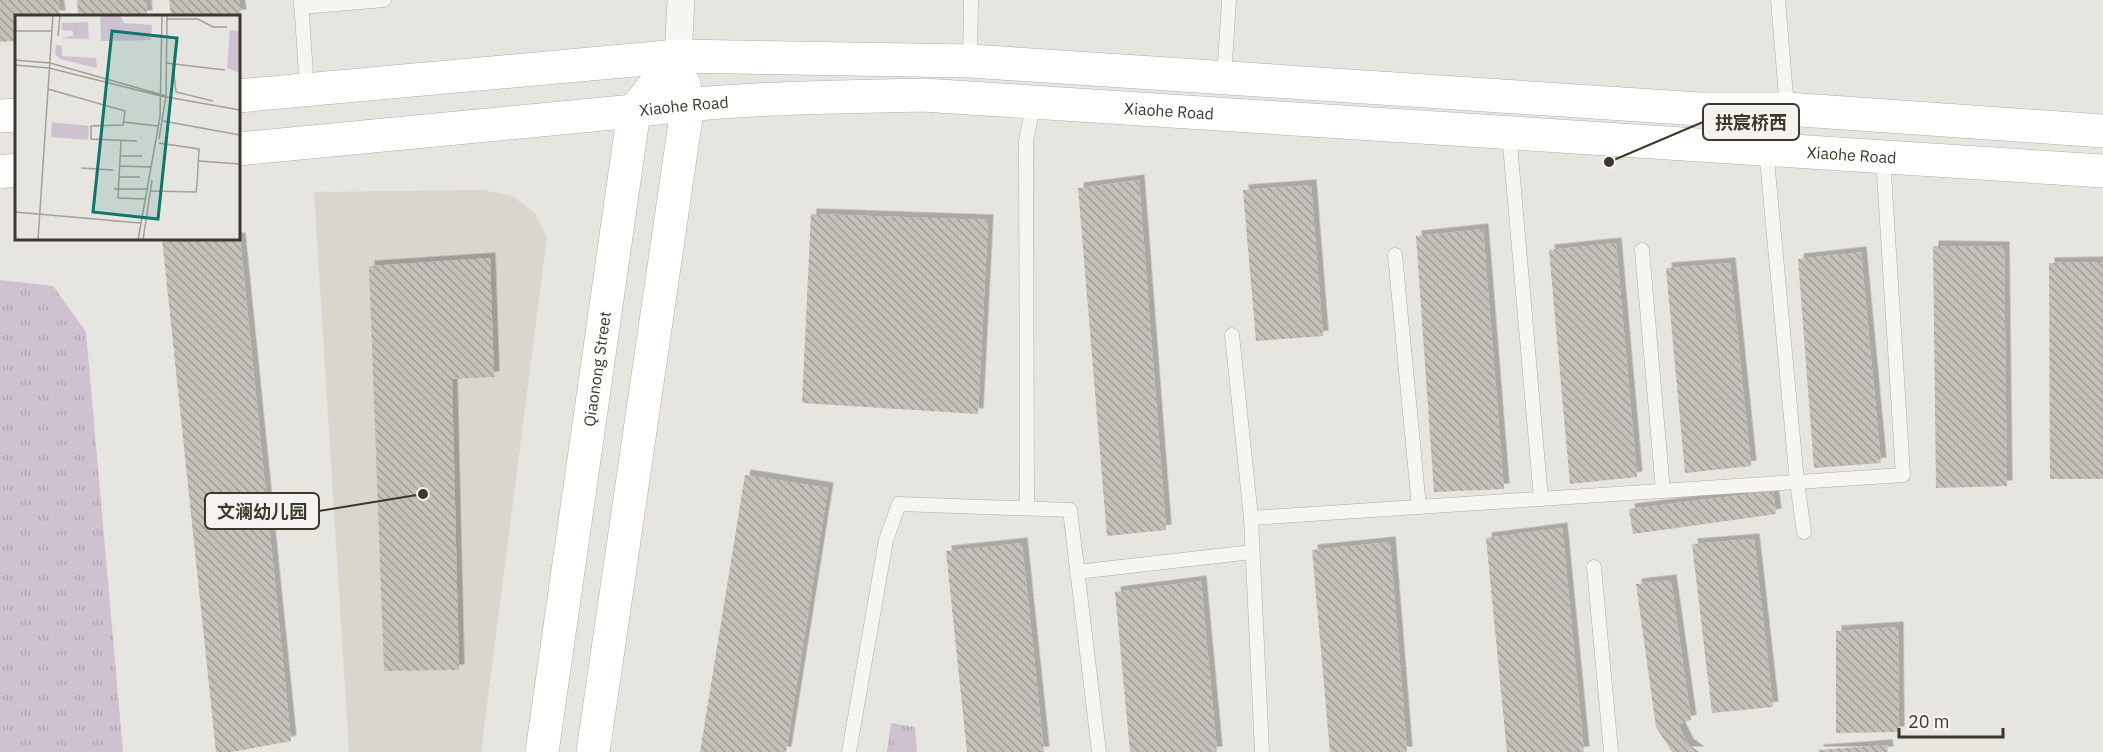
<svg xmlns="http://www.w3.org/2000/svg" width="2103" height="752" font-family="'IBM Plex Sans','Noto Sans SC',sans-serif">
	<defs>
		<pattern id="grass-tufts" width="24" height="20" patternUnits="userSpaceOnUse" patternTransform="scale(1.5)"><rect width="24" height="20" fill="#cfc2d0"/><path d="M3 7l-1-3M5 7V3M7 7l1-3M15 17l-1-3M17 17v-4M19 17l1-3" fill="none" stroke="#b3a7b3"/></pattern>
		<pattern id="building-back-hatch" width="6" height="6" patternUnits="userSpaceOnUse" patternTransform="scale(1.5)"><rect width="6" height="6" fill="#c3c1b8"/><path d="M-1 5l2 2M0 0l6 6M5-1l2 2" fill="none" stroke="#a09e96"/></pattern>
		<filter id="shadow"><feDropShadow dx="5.5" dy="-5.5" stdDeviation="0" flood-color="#0004"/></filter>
	</defs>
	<rect width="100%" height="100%" fill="#e7e5e0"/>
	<!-- built -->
	<polygon fill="#d9d6ce" points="483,190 512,196 535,213 547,237 481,752 349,752 314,192"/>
	<!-- grass -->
	<g fill="url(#grass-tufts)">
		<polygon points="0,280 53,286 86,332 123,752 0,752"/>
		<polygon points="891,723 915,727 917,752 887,752"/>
	</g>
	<!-- building -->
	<g fill="url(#building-back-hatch)" filter="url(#shadow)">
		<polygon points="0,0 58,0 60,16 16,16 16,41 0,42"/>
		<polygon points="77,0 146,0 147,16 78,16"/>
		<polygon points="169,0 239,0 241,15 171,16"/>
		<polygon points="1139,180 1166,530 1107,536 1078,188"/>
		<polygon points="1311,185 1323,336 1256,341 1243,190"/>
		<polygon points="811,214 988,220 978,414 802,403"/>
		<polygon points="1483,229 1504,489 1434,492 1416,236"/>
		<polygon points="162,238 240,238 291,741 232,752 216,752"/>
		<polygon points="1616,243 1637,477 1570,484 1549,250"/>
		<polygon points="1933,246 2004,247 2007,486 1936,488"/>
		<polygon points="1861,252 1881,463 1814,468 1798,259"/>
		<polygon points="490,258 494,377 452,379 459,670 384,671 369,266"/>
		<polygon points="2103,262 2103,479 2050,479 2049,263"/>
		<polygon points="1730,263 1751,466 1685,473 1666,268"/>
		<polygon points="745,475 828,488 786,752 700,752"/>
		<polygon points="1773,491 1776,514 1633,534 1629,509"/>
		<polygon points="1562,528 1584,752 1507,752 1486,538"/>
		<polygon points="1754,539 1773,707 1712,713 1692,544"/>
		<polygon points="1390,542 1407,752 1330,752 1312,550"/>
		<polygon points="1022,543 1044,752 967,752 946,551"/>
		<polygon points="1671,580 1691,720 1678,724 1688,744 1699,752 1672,752 1656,727 1636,584"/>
		<polygon points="1201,581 1217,752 1130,752 1115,592"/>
		<polygon points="1898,627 1899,732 1836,733 1836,631"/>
		<polygon points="1887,745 1888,752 1818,752 1818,750"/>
	</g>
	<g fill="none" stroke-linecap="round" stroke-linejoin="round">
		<!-- lane casing -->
		<g stroke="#b1aea6" stroke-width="15">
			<g id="lane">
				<polyline points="301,0 307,90"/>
				<polyline points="1778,0 1787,108"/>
				<polyline points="301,7 384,0"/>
				<polyline points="970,61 971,0"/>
				<polyline points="1224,79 1229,0"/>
				<polyline points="1509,133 1541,499"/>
				<polyline points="1766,149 1797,482 1804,532"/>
				<polyline points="1642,250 1663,491"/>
				<polyline points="1395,255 1419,507"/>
				<polyline points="1232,335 1251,518 1262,752"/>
				<polyline points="1027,508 1026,141 1034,102"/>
				<polyline points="1251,518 1903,475 1883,157"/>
				<polyline points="1594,567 1611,752"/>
				<polyline points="1077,572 1252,552"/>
				<polyline points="849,752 886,540 899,504 1070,510 1099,752"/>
			</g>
		</g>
		<!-- street casing -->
		<g stroke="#b1aea6" stroke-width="28">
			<polyline id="street" points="678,56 681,0"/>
		</g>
		<!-- secondary casing -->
		<g stroke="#b1aea6" stroke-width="34">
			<g id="secondary">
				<polyline points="238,96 678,56 970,61 1699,109 1787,109 2103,131"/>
				<polyline points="0,116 16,115"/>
				<path id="s1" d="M238 149 634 111C730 98 826 97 923 95L2103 171"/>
				<polyline points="0,172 16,170"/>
				<path id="s2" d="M542 752 634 111 678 56"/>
				<polyline points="593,752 688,103 684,84"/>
			</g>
		</g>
		<!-- lane -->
		<use href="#lane" stroke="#f6f5f2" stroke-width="14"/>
		<!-- street -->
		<use href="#street" stroke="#f6f5f2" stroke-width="27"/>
		<!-- secondary -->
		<use href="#secondary" stroke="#fff" stroke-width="33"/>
	</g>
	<g text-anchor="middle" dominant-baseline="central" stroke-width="5" stroke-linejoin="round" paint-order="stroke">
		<!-- street labels -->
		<g font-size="16" fill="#3d392a" stroke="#f5f3ef">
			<text stroke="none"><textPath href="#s1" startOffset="448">Xiaohe Road</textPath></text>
			<text stroke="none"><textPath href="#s1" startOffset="934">Xiaohe Road</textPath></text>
			<text stroke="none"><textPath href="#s1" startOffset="1618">Xiaohe Road</textPath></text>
			<text stroke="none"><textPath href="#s2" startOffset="387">Qiaonong Street</textPath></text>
		</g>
	</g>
	<!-- overview -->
	<g transform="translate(15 15)">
		<rect width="225" height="225" fill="#e7e5e0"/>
		<path d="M85 0H105L109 8 137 10 136 25 86 26ZM73 7 74 24 46 23 58 21V16L47 15V8ZM41 30 47 31V41L81 43 82 53 45 44 40 39ZM37 107 74 111 73 125 36 122Z" fill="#cfc2d0"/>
		<path d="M225 10V58L212 53 215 15 224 16Z" fill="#cfc2d0"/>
		<path fill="none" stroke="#a3a097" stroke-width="1.5" d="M152 4H183L198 12H212M0 16H37M43 21 45 0M0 45 35 48 151 81M151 48 210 55M158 49 161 77 198 86M0 50 34 53 146 81 225 95M33 74 110 96 108 110 76 111V124L122 126M148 106 225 120M108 107 143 111M144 124 151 81 152 0M106 126 103 183 131 184M105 141H127M184 146 225 149M105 151 136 152M66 153 98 155M104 162H125M99 174H133M136 176 181 177 182 170 184 134 144 128M0 197 125 208M23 225 38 0M123 225 145 102 147 0M128 225 137 165"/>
		<path fill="#0f766e" fill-opacity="0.15" stroke="#0f766e" stroke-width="3" d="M97 16 162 23 143 204 78 197Z"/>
		<rect width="225" height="225" fill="none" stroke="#3d392a" stroke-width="3"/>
	</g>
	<!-- callouts -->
	<path fill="none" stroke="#3d392a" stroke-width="2" d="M1609 162L1703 122M423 494L319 511"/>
	<g fill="#3d392a" stroke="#f5f3ef" stroke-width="2">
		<circle cx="1609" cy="162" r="6"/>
		<circle cx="423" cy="494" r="6"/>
	</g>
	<g fill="#f5f3ef" stroke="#3d392a" stroke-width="2">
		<rect x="1703" y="104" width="96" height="36" rx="6"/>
		<rect x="205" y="493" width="114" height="36" rx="6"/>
	</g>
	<g font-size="18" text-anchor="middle" font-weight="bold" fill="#3d392a">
		<text x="1751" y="129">拱宸桥西</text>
		<text x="262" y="518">文澜幼儿园</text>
	</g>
	<!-- scale -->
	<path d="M1899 728v9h104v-9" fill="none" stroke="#3d392a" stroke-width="3"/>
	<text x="1908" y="728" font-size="18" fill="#3d392a" stroke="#f5f3ef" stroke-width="4.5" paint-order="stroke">20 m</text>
</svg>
